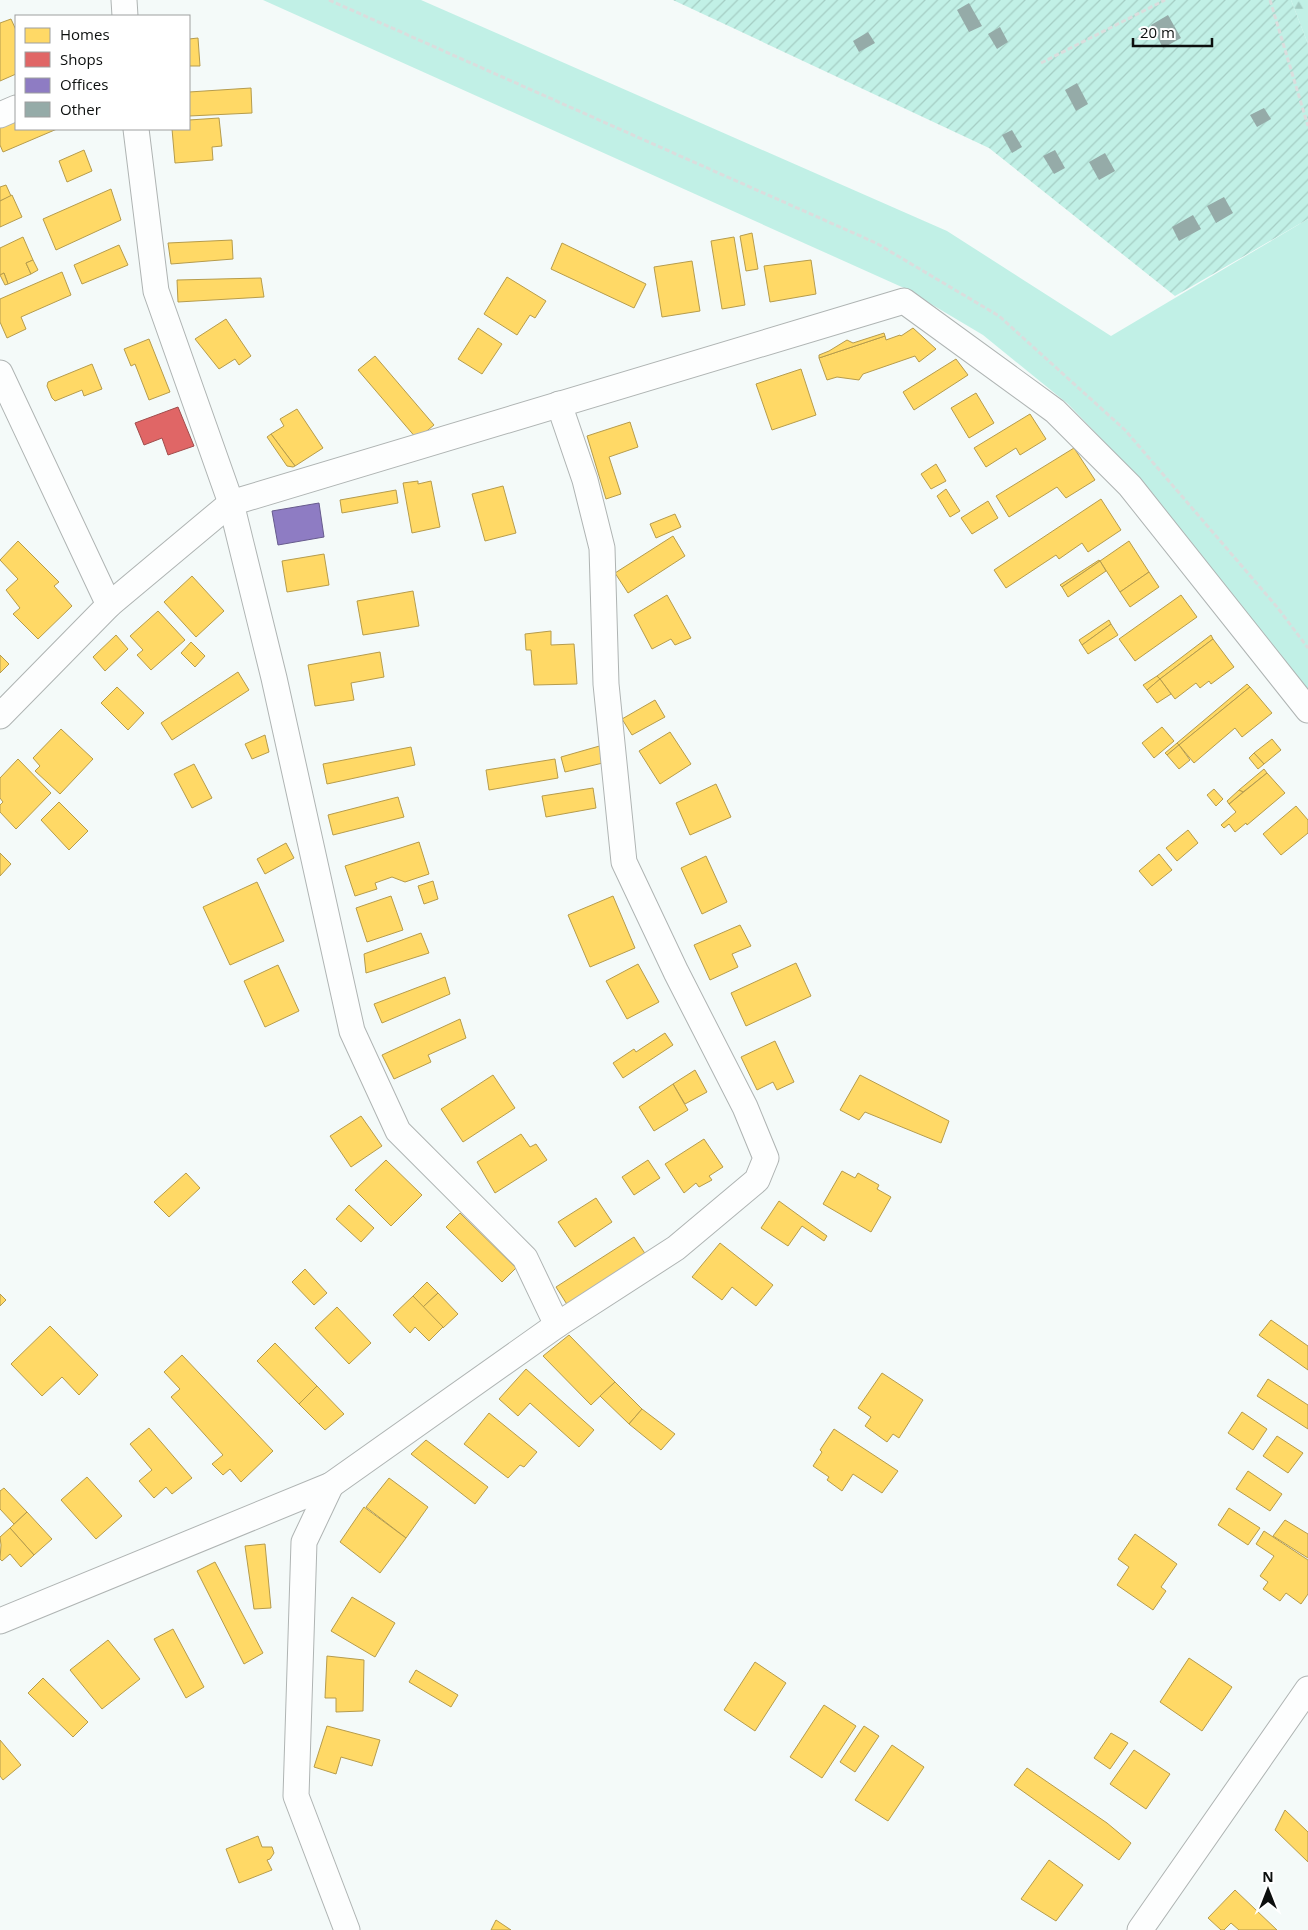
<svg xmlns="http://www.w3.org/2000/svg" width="1308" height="1930" font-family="'Open Sans',sans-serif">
	<defs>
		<pattern id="forest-firs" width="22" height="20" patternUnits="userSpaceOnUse" patternTransform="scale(1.25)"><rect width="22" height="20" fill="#c1f0e6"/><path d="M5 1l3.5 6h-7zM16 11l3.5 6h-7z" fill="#a5cdc4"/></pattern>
		<pattern id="garden-furrows" width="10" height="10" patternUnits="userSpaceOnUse" patternTransform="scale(1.25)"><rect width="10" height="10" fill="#c1f0e6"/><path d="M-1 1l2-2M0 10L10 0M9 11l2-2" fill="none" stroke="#a5cdc4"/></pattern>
	</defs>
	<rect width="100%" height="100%" fill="#f4faf9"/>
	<!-- grass -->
	<polygon fill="#c1f0e6" points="263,0 421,0 947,231 1111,336 1308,219 1308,693 1141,480 1068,404 983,335 904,288"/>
	<!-- forest -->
	<polygon fill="url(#forest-firs)" points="1291,0 1308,0 1308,44"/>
	<!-- garden -->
	<polygon fill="url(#garden-furrows)" points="673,0 1291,0 1308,44 1308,219 1175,296 989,148"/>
	<!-- homes -->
	<g fill="#ffd966" stroke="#b69c4c">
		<polygon points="11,19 16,30 16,74 0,81 0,23"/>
		<polygon points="198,38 200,66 189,66 189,39"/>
		<polygon points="251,88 252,113 189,116 189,92"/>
		<polygon points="16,116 16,129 57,129 3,152 0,145 0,123"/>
		<polygon points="219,118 222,146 212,147 213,160 175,163 172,129 189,129 189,120"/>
		<polygon points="84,150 92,171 67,182 59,161"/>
		<polygon points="6,185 11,196 0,201 0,187"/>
		<polygon points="111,189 121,220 56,250 43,219"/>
		<polygon points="12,195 22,217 0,227 0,201"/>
		<polygon points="752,233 758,269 746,271 740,236"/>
		<polygon points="23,237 33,260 26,263 31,274 8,284 4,273 0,275 0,248"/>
		<polygon points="734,237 745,305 722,309 711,241"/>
		<polygon points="232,240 233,259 171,264 168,243"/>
		<polygon points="562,243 646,284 634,308 551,269"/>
		<polygon points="119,245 128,265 82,284 74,265"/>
		<polygon points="33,260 38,270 31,274 26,263"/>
		<polygon points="811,260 816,294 770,302 764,266"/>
		<polygon points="692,261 700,311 662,317 654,267"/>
		<polygon points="62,272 71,295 21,317 26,329 7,338 0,322 0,299"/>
		<polygon points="4,273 8,284 5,285 0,275"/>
		<polygon points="507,277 546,301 535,318 530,315 517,335 484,314"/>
		<polygon points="261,278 264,297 178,302 177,280"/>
		<polygon points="226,319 251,356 239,365 235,359 219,369 195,339"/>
		<polygon points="478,328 502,344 482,374 458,359"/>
		<polygon points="913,328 936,349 919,362 915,356 863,374 859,380 837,377 827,380 819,358 885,336 886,340 900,335 901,336"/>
		<polygon points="884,333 885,336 819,358 819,355 829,351 847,340 853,343"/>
		<polygon points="149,339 170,392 149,400 135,364 131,366 124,349"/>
		<polygon points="375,356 434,425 417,439 358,370"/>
		<polygon points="956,359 968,375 914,410 903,392"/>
		<polygon points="92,364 102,389 84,396 82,390 55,401 52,398 47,386 48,382"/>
		<polygon points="801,369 816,415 772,430 756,384"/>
		<polygon points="976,393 994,423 969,438 951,408"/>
		<polygon points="297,409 323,448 295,466 271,434 284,426 280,419"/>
		<polygon points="1030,414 1046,439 1020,455 1016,448 986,467 974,448"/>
		<polygon points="630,422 638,447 609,457 621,494 606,499 587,436"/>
		<polygon points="271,434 295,466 293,467 287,466 267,437"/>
		<polygon points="1074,448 1095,480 1066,498 1057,487 1009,517 996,496"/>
		<polygon points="936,464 946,481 931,489 921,474"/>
		<polygon points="418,481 418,484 431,481 440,527 412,533 403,483"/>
		<polygon points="503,486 516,533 485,541 472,494"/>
		<polygon points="946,489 960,511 950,517 937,496"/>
		<polygon points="396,490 398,503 342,513 340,500"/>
		<polygon points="1101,499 1121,530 1088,552 1082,543 1059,559 1056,555 1006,588 994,570"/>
		<polygon points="988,501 998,518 972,534 961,518"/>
		<polygon points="675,514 681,527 656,538 650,524"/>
		<polygon points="673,536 685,556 628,593 615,573"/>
		<polygon points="18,541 59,582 54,586 72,606 38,639 13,614 20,608 6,590 18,579 0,560"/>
		<polygon points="1129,541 1149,572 1120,592 1100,561"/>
		<polygon points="324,554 329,585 287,592 282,561"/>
		<polygon points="1099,560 1100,561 1062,587 1060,585"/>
		<polygon points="1100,561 1106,571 1068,597 1062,587"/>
		<polygon points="1149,572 1159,587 1130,607 1120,592"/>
		<polygon points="192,576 224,611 196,637 164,602"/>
		<polygon points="413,591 419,626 363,635 357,601"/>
		<polygon points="667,595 691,638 675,645 671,639 652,649 634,615"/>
		<polygon points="1181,595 1197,617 1135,661 1119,639"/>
		<polygon points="158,611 185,640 151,670 137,655 143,650 130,636"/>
		<polygon points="1109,620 1111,624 1082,645 1079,640"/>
		<polygon points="1111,624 1118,635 1088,654 1082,645"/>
		<polygon points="551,631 551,645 574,644 577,684 534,685 531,650 526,650 525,634"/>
		<polygon points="116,635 128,649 105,671 93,657"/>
		<polygon points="1211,635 1213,639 1160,679 1157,676"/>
		<polygon points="1213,639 1234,667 1211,684 1209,681 1200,688 1196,683 1175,699 1160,679"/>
		<polygon points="191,642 205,656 195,667 181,653"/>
		<polygon points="380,652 384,677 351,683 354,700 315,706 308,665"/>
		<polygon points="0,655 9,664 0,673"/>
		<polygon points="238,672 249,690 172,740 161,723"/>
		<polygon points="1157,676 1160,679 1147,690 1143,685"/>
		<polygon points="1160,679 1171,694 1157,703 1147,690"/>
		<polygon points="1247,684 1250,687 1179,745 1177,743"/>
		<polygon points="117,687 144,713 128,730 101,703"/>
		<polygon points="1250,687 1272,713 1242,737 1235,728 1194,763 1179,745"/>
		<polygon points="655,700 665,717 632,735 622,719"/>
		<polygon points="1162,727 1174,741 1154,758 1142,743"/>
		<polygon points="61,729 93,759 60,794 35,771 40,766 33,758"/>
		<polygon points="670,732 691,764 660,784 639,751"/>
		<polygon points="265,735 269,752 252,759 245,744"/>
		<polygon points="1272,739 1281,750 1264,764 1254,753"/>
		<polygon points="1177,743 1179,745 1167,755 1165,753"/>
		<polygon points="603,745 607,762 565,772 561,757"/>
		<polygon points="1179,745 1190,760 1179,769 1167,755"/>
		<polygon points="411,747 415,765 327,784 323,764"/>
		<polygon points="1254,753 1264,764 1258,769 1249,758"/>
		<polygon points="18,759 51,793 16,829 0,812 0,805 3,802 0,798 0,778"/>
		<polygon points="555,759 558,778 489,790 486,770"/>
		<polygon points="194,764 212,798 192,808 174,774"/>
		<polygon points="1264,769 1267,773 1243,792 1239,790"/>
		<polygon points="1267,773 1285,793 1247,825 1246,823 1235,832 1229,824 1224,828 1221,825 1236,812 1229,804"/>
		<polygon points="716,784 731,817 690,835 676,803"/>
		<polygon points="593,788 596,808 546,817 542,796"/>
		<polygon points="1214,789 1223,799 1216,806 1207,795"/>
		<polygon points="1239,790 1243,792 1229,804 1227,801"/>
		<polygon points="398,797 404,817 333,835 328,815"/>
		<polygon points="59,802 88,831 69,850 41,820"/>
		<polygon points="1296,806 1308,820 1308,833 1281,855 1263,834"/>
		<polygon points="1188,830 1198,843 1177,861 1166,848"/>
		<polygon points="419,842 429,874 405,882 392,877 375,883 377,889 355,896 345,866"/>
		<polygon points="286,843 294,858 265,874 257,859"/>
		<polygon points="0,853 11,864 0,876"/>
		<polygon points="1159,854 1172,870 1152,886 1139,871"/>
		<polygon points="706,856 727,902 702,914 681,868"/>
		<polygon points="433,881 438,899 424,904 418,886"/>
		<polygon points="257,882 284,941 230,965 203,907"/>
		<polygon points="391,896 403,930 367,942 356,908"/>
		<polygon points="613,896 635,948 590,967 568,915"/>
		<polygon points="740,925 751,946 732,954 738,967 710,980 694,945"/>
		<polygon points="421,933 429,953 366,973 364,954"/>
		<polygon points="796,963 811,996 746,1026 731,993"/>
		<polygon points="638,964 659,1002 627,1019 606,981"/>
		<polygon points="278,965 299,1011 265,1027 244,981"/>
		<polygon points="445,977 450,994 382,1023 374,1004"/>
		<polygon points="460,1019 466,1038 428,1055 431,1062 394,1079 382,1055"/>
		<polygon points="665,1033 673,1045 623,1078 613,1063 634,1049 636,1052"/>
		<polygon points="775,1041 794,1082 777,1090 773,1082 757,1090 741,1057"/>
		<polygon points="695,1070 707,1092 685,1104 673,1084"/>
		<polygon points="493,1075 515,1108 463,1142 441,1109"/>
		<polygon points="860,1075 949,1121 941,1143 865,1112 859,1120 840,1110"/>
		<polygon points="673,1084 688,1110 654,1131 639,1107"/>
		<polygon points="361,1116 382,1146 351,1167 330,1136"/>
		<polygon points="521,1134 530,1147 536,1144 547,1160 495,1193 477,1162"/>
		<polygon points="704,1139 723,1167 709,1176 712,1180 699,1187 696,1183 684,1193 665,1164"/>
		<polygon points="386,1160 422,1195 391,1226 355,1190"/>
		<polygon points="648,1160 660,1178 634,1195 622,1177"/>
		<polygon points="842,1171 855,1178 858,1173 879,1185 877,1189 891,1197 871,1232 823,1204"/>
		<polygon points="186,1173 200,1188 169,1217 154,1202"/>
		<polygon points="596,1198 612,1222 575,1247 558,1222"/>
		<polygon points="779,1201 827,1236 824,1241 802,1226 788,1246 761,1228"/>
		<polygon points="349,1205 374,1228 361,1242 336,1219"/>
		<polygon points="460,1213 516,1268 502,1282 446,1227"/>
		<polygon points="634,1237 646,1255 568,1306 556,1287"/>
		<polygon points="720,1243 773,1285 756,1306 732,1287 722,1300 692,1277"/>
		<polygon points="305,1269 327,1293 314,1305 292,1282"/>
		<polygon points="427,1282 438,1293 423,1307 413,1296"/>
		<polygon points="438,1293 458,1314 443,1328 423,1307"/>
		<polygon points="0,1294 6,1300 0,1306"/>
		<polygon points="413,1296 443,1327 429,1341 415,1327 410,1333 393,1315"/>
		<polygon points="337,1307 371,1343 349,1364 315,1328"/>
		<polygon points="1271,1320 1308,1346 1308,1370 1259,1335"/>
		<polygon points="50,1326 98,1375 79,1395 62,1377 42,1396 11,1364"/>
		<polygon points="569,1335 615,1382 591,1405 543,1356"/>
		<polygon points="275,1343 317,1386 299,1404 257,1361"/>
		<polygon points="182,1355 273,1451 241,1482 230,1469 223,1475 212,1464 223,1455 171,1397 180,1389 164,1372"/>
		<polygon points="526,1369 594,1430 579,1447 530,1403 518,1416 499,1399"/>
		<polygon points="882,1373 923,1400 899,1438 893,1434 887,1442 865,1426 871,1417 858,1408"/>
		<polygon points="1268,1379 1308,1405 1308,1429 1257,1396"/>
		<polygon points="615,1382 642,1409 629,1424 600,1396"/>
		<polygon points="317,1386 344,1414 325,1430 299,1404"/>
		<polygon points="642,1409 675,1434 661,1450 629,1424"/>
		<polygon points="1242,1412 1267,1429 1253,1450 1228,1433"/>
		<polygon points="489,1413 537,1452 524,1467 520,1465 508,1478 464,1444"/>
		<polygon points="149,1428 192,1478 172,1494 166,1487 154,1498 139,1481 152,1470 130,1444"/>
		<polygon points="834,1429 898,1471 882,1493 853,1474 842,1491 827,1480 829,1477 813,1466 822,1452 820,1450"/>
		<polygon points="1277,1436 1303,1453 1288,1473 1263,1456"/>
		<polygon points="426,1440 488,1487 475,1504 411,1454"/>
		<polygon points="1248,1471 1282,1494 1270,1511 1236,1489"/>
		<polygon points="87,1477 122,1516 96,1539 61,1500"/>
		<polygon points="389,1478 428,1507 406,1538 366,1507"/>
		<polygon points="4,1488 27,1512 14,1524 0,1509 0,1491"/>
		<polygon points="364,1507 406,1538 380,1573 340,1542"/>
		<polygon points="1229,1508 1260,1528 1248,1545 1218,1525"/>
		<polygon points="27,1512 52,1539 34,1555 10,1528"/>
		<polygon points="1285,1520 1308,1534 1308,1558 1273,1536"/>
		<polygon points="10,1528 34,1555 21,1567 10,1554 2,1561 0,1559 1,1545 0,1537"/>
		<polygon points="1264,1531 1308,1560 1308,1594 1301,1604 1286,1593 1280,1601 1263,1589 1268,1582 1260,1576 1274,1556 1256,1544"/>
		<polygon points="1135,1534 1177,1564 1161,1587 1166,1591 1153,1610 1117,1585 1129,1567 1118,1559"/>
		<polygon points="265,1544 271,1608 254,1609 245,1546"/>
		<polygon points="215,1562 263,1653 244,1664 197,1571"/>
		<polygon points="352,1597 395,1623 375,1657 331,1631"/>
		<polygon points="173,1629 204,1687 186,1698 154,1639"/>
		<polygon points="108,1640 140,1679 102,1709 70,1670"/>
		<polygon points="327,1656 364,1660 363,1711 336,1712 336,1698 325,1698"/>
		<polygon points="1189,1658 1232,1687 1202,1731 1160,1702"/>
		<polygon points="755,1662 786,1683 755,1731 724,1710"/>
		<polygon points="416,1670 458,1695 451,1707 409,1682"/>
		<polygon points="43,1678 88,1722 73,1737 28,1693"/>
		<polygon points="824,1705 856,1726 822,1778 790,1757"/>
		<polygon points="327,1726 380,1740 372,1766 341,1757 336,1774 314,1767"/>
		<polygon points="864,1726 879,1736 855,1772 840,1762"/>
		<polygon points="1111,1733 1128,1743 1110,1769 1094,1758"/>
		<polygon points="0,1740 21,1765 3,1780 0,1776"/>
		<polygon points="892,1745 924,1767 888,1821 855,1800"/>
		<polygon points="1134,1750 1170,1774 1146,1809 1110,1784"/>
		<polygon points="1027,1768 1107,1823 1131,1843 1119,1860 1014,1785"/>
		<polygon points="1285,1810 1308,1832 1308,1862 1275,1830"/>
		<polygon points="258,1836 262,1847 272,1847 274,1853 270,1859 267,1860 272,1870 239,1883 226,1849"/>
		<polygon points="1049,1860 1083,1885 1056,1921 1021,1899"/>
		<polygon points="1235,1890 1277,1930 1239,1930 1231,1923 1224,1930 1221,1930 1208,1918"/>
		<polygon points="496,1920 511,1930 491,1930"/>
	</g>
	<!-- shops -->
	<polygon fill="#e06666" stroke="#a04c4c" points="178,407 194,446 168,455 162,438 144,445 135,423"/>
	<!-- offices -->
	<polygon fill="#8e7cc3" stroke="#675b8d" points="319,503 324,537 278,545 272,511"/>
	<!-- building -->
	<g fill="#95aba8">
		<polygon points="969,3 982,26 969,32 957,10"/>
		<polygon points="1168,15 1181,38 1163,48 1151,25"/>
		<polygon points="1000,27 1008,42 997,49 988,34"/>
		<polygon points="868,32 875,43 859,52 853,41"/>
		<polygon points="1077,83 1088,104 1076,111 1065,90"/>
		<polygon points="1264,108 1271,119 1257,127 1250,115"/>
		<polygon points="1012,130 1022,147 1012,153 1002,135"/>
		<polygon points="1055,150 1065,168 1054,174 1043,156"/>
		<polygon points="1105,153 1115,171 1099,180 1089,162"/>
		<polygon points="1224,197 1233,213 1216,223 1207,206"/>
		<polygon points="1193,215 1201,229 1179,241 1172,227"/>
	</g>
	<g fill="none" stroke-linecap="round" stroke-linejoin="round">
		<!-- street casing -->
		<g stroke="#afb4b3" stroke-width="27">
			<g id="street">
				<polyline points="124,0 125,16"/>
				<polyline points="0,115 16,108"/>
				<polyline points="136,129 156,291 231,503 274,678 352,1031 398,1131 525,1258 557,1325"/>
				<polyline points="0,373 109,605"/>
				<polyline points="0,716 109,605 231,503 904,301 1055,411 1130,486 1308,710"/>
				<polyline points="331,1485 304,1542 296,1796 347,1930"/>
				<polyline points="0,1621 331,1485 557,1325 676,1248 757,1180 766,1158 745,1107 676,972 624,862 606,684 602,548 585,480 559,404"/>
				<polyline points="1140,1930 1308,1689"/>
			</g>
		</g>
		<!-- path -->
		<g stroke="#dbdddd" stroke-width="3" stroke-dasharray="5 2.5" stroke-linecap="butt">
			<polyline points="329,0 876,243 999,316 1125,430 1277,607 1308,648"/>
			<polyline points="1270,0 1308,126"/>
			<polyline points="1041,63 1165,0"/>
		</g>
		<!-- street -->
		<use href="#street" stroke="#fdfefe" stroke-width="25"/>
	</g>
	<!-- legend -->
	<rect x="15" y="15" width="175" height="115" fill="#ffffff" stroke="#9e9f9f"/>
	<rect x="25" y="28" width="25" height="15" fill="#ffd966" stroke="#9e9f9f"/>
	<text x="60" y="40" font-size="15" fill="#0c0f0e">Homes</text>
	<rect x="25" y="52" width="25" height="15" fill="#e06666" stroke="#9e9f9f"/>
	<text x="60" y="65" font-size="15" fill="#0c0f0e">Shops</text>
	<rect x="25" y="78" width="25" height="15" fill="#8e7cc3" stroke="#9e9f9f"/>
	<text x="60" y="90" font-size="15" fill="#0c0f0e">Offices</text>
	<rect x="25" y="102" width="25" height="15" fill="#95aba8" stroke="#9e9f9f"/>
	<text x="60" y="115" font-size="15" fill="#0c0f0e">Other</text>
	<!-- north arrow -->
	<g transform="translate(1268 1890)" stroke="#ffffff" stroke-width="4" paint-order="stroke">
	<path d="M0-4L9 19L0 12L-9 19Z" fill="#0c0f0e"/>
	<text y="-8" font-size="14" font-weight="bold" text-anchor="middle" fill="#0c0f0e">N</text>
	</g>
	<!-- scale -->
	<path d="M1133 38v8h79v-8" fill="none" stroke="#0c0f0e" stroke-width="2.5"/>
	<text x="1140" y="38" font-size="15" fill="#0c0f0e" stroke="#ffffff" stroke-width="4" paint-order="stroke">20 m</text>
</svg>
